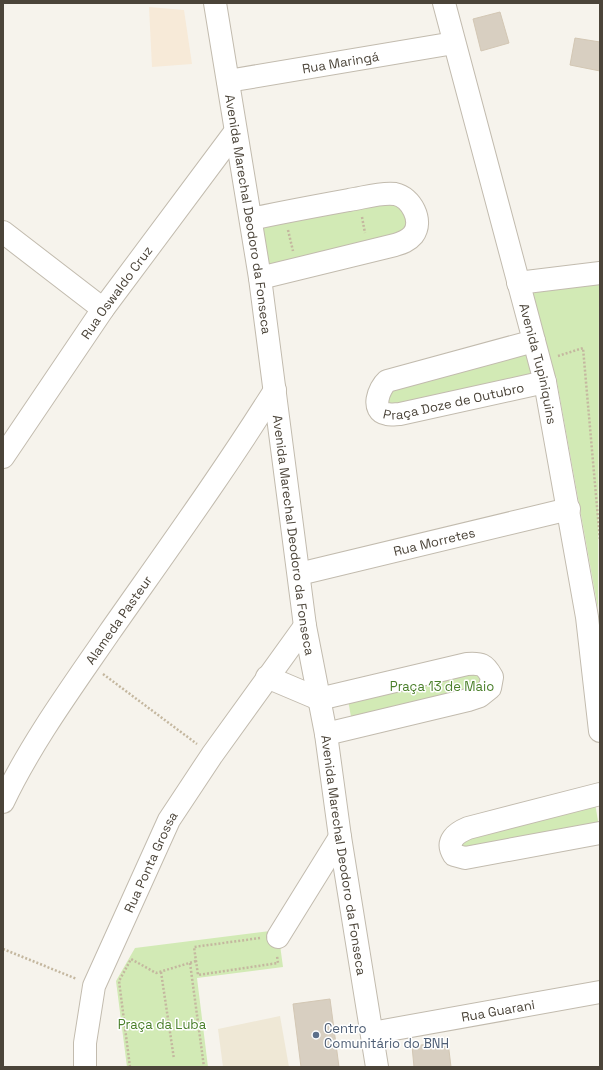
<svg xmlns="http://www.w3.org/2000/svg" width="603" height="1070" font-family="'Space Grotesk',sans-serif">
	<rect width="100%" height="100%" fill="#f6f3ec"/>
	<!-- commercial -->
	<polygon fill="#f7ead8" points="149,7 184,10 192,64 152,67"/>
	<!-- education -->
	<polygon fill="#efe8d6" points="280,1016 289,1067 223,1067 218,1029"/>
	<!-- green -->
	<g fill="#d2eab5">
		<polygon points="398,198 413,232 266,272 255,221"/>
		<polygon points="599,276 598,609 556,376 389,412 382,392 543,341 526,284"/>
		<polygon points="481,666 485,687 352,722 347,695"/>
		<polygon points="595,803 599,827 462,853 458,838"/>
		<polygon points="278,930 283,967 197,978 208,1067 127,1067 116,981 135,948"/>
	</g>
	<!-- building -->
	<g fill="#d8cfc1" stroke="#d3c7b4">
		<polygon points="500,12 509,43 481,51 473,19"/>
		<polygon points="575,38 600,42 600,71 570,65"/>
		<polygon points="330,999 339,1067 301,1067 293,1004"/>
		<polygon points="448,1042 451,1067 414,1067 412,1046"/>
	</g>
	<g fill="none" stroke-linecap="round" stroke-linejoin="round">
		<!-- minor casing -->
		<g stroke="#c2bbae" stroke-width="24">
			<g id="minor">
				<path id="s1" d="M215 3 260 278 305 626 326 734 340 837 377 1067"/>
				<path id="s2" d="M444 3 545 382 587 617 600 731"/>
				<path id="s3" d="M228 81 454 43"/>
				<path d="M251 219C283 212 316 206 349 200 363 198 381 192 395 194 411 197 424 221 413 235 408 241 402 243 395 245L260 278"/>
				<polyline points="3,232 103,309"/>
				<polyline points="518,283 600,273"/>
				<path id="s4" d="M534 341 387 381C379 388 370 411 387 414 391 415 396 414 400 414L545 382"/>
				<path id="s5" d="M3 457 103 309 235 132"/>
				<path id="s6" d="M299 574 569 509"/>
				<path d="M267 677 319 699 467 664C481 663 485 664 492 677L490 688 480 696 468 700 326 734"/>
				<path d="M600 794 468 828C456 833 445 841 454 855L465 858 600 833"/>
				<path id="s7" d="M3 802C31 743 72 687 109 633 165 553 223 473 275 390"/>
				<polyline points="278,937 340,837"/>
				<path id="s8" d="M372 1033 600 992"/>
				<path id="s9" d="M85 1067V1043L94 986 169 820 212 755 305 626"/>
			</g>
		</g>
		<!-- path -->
		<g stroke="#c4b79f" stroke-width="2.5" stroke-dasharray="2 2" stroke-linecap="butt">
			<polyline points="362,217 365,233"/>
			<polyline points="288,230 293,251"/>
			<polyline points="558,356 583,348 600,541"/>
			<polyline points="103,674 197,744"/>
			<polyline points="260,938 194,947 198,975 278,963 277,956"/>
			<polyline points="3,949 77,979"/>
			<polyline points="190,963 204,1067"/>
			<polyline points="161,972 174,1059"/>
			<polyline points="130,1067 119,981 131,959 156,973 196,961"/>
		</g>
		<!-- minor -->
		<use href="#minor" stroke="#fff" stroke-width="22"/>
	</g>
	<!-- markers -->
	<circle fill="#5c6f8a" stroke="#fff" stroke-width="1.5" cx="316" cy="1035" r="4"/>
	<g text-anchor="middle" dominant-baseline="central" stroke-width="3" stroke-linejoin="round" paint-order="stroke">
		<!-- street labels -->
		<g font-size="13" fill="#4b4439" stroke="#fff">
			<text stroke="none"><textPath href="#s3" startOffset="114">Rua Maringá</textPath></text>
			<text stroke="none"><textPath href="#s1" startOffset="214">Avenida Marechal Deodoro da Fonseca</textPath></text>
			<text stroke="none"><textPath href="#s5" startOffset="200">Rua Oswaldo Cruz</textPath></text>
			<text stroke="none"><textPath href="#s2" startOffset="373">Avenida Tupiniquins</textPath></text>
			<text stroke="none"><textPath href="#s4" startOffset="261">Praça Doze de Outubro</textPath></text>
			<text stroke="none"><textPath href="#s1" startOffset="538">Avenida Marechal Deodoro da Fonseca</textPath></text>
			<text stroke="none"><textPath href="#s6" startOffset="139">Rua Morretes</textPath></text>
			<text stroke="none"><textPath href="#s7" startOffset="216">Alameda Pasteur</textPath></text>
			<text stroke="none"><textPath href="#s1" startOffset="862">Avenida Marechal Deodoro da Fonseca</textPath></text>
			<text stroke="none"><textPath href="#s9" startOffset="218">Rua Ponta Grossa</textPath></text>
			<text stroke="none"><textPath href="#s8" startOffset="128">Rua Guarani</textPath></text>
		</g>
		<!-- park labels -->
		<g font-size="13" fill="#4a7f2a" stroke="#fff">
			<text x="442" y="686">Praça 13 de Maio</text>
			<text x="162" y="1024">Praça da Luba</text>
		</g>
		<!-- service labels -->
		<g font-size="13" fill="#4e5e75" stroke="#fff" text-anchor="start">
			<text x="324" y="1028">Centro<tspan x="324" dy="15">Comunitário do BNH</tspan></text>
		</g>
	</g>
	<!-- border -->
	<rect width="603" height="1070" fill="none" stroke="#4b4439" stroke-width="8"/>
</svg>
